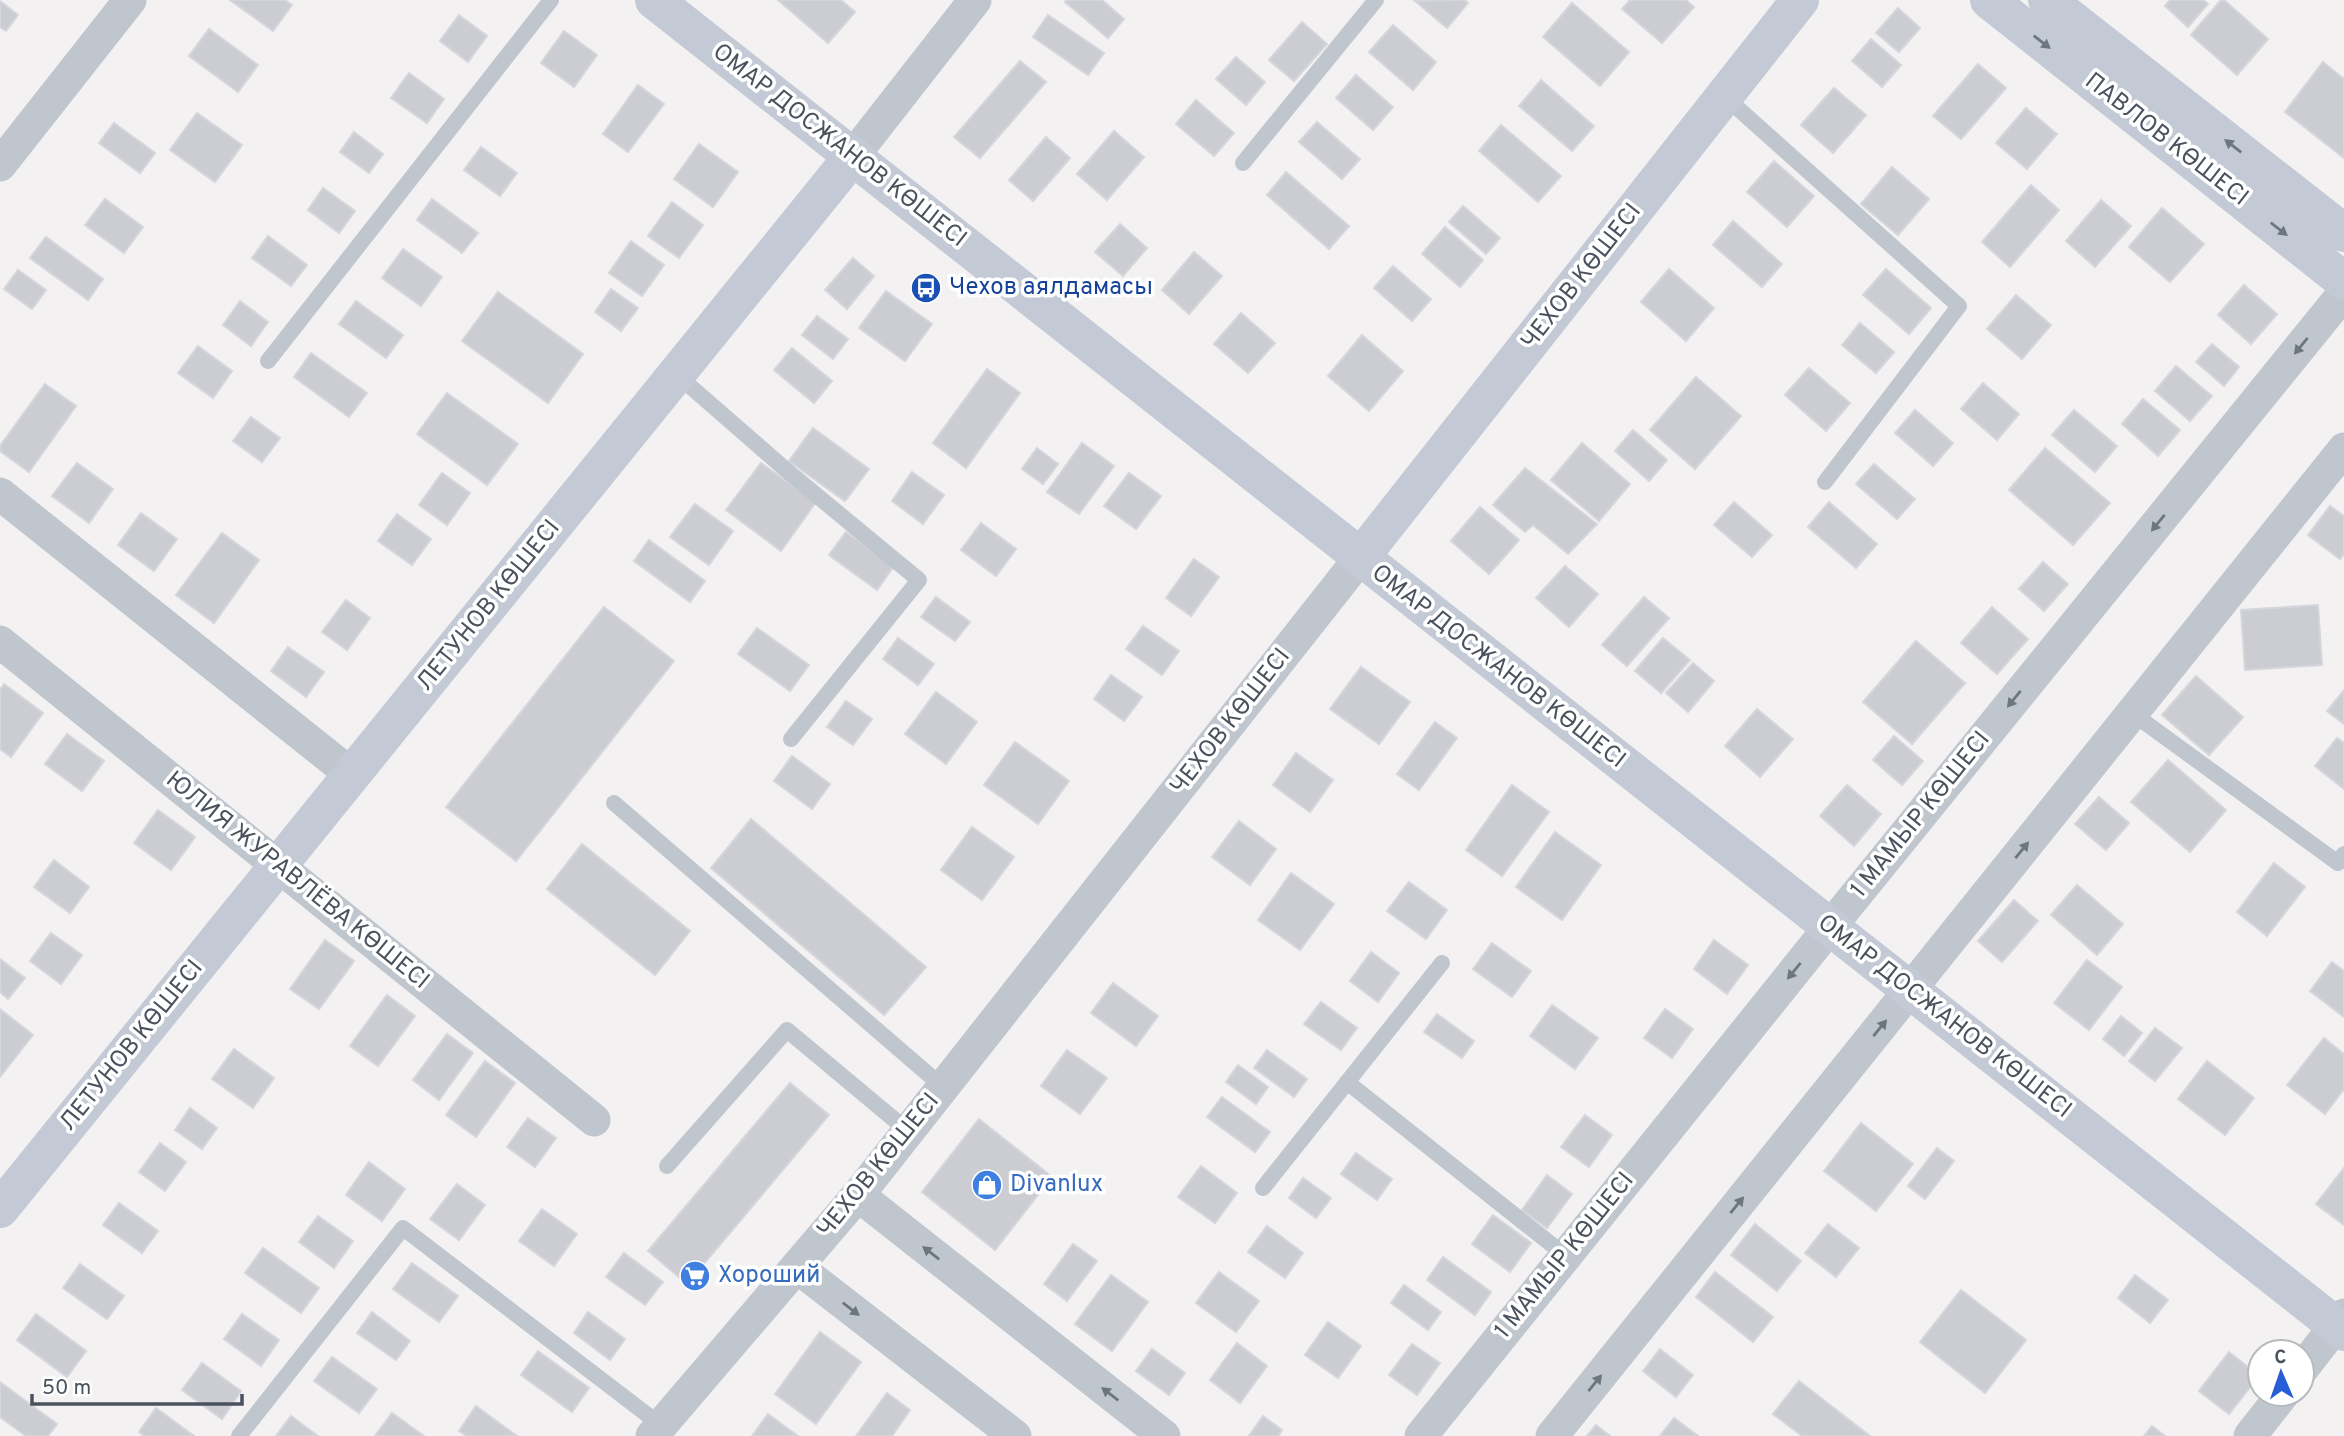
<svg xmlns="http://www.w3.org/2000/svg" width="2344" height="1436" font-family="Overpass,sans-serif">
	<rect width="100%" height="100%" fill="#f3f1f1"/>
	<!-- building -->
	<g fill="#cbcdd3" stroke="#d5d6dc" stroke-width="2">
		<polygon points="230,0 285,0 292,5 273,31"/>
		<polygon points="778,0 841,0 855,12 828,43"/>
		<polygon points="1067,0 1102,0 1124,19 1108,38 1065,2"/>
		<polygon points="1465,0 1468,3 1447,28 1415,1"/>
		<polygon points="1630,0 1686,0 1694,7 1662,43 1622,9"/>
		<polygon points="2170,0 2203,0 2208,4 2188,27 2165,6"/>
		<polygon points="2221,0 2224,0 2268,39 2237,75 2191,35"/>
		<polygon points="0,1 18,15 6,31 0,27"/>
		<polygon points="1572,3 1629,52 1600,86 1543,37"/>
		<polygon points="1898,8 1920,28 1899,52 1876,33"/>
		<polygon points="459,15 487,36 468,62 440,41"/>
		<polygon points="1048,15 1104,53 1088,75 1033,37"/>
		<polygon points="1302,22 1327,44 1294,81 1269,60"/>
		<polygon points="1393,25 1436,62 1413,90 1369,52"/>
		<polygon points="209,29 258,65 238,92 189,56"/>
		<polygon points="564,31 597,55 574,87 541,63"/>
		<polygon points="1871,39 1901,65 1882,87 1852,61"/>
		<polygon points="1236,57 1265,82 1246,105 1216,79"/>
		<polygon points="1020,61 1046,82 980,158 954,137"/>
		<polygon points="2323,62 2344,79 2344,158 2285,112"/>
		<polygon points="1978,64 2006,88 1961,139 1933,116"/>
		<polygon points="409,73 444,99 427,123 391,98"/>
		<polygon points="1356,75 1393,107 1373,130 1336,98"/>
		<polygon points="1541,80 1594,126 1572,151 1519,106"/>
		<polygon points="638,85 664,104 628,152 603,134"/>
		<polygon points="1834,88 1866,115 1833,153 1801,125"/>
		<polygon points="1196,100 1234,133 1214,156 1176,124"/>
		<polygon points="2026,108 2057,134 2027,169 1996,143"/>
		<polygon points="197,113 242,145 215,182 170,150"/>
		<polygon points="1317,122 1360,159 1342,179 1299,142"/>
		<polygon points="114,123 155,153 140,173 99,143"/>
		<polygon points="1501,125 1561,176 1538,202 1479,151"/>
		<polygon points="1114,131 1144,157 1107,200 1077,174"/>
		<polygon points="354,132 383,154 369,173 340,152"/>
		<polygon points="1046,137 1070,158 1033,201 1009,180"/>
		<polygon points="699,144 738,172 713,207 674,179"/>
		<polygon points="481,147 517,173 500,196 464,170"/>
		<polygon points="1774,161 1814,196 1787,227 1747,192"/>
		<polygon points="1892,167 1929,199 1898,235 1861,204"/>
		<polygon points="1286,172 1349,226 1329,249 1267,195"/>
		<polygon points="2031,185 2059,210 2010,267 1982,242"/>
		<polygon points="323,188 355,211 339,233 308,210"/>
		<polygon points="105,199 143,227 124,253 85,225"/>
		<polygon points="432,199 478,233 462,253 417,220"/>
		<polygon points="2101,200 2131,226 2095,267 2066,241"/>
		<polygon points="672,202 703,225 679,258 648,236"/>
		<polygon points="1463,206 1500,238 1486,254 1449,222"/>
		<polygon points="2162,208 2204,244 2170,282 2129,247"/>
		<polygon points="1733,221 1782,264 1762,287 1713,245"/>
		<polygon points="1120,224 1147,248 1123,276 1095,252"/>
		<polygon points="1445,227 1483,260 1460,287 1422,254"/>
		<polygon points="268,236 307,265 291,286 252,258"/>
		<polygon points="46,237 103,279 88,300 30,258"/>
		<polygon points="631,241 664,265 642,296 609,273"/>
		<polygon points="403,249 442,277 421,306 382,278"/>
		<polygon points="1194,252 1222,276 1189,314 1162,290"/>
		<polygon points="853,258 874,276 847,309 825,290"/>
		<polygon points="1393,266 1431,299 1412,321 1374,288"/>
		<polygon points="1669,269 1714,308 1686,341 1641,302"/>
		<polygon points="1886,269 1931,308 1909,334 1863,295"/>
		<polygon points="18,270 46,290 32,309 4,289"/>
		<polygon points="2244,285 2277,314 2251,344 2218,315"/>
		<polygon points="611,289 638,308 621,331 595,312"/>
		<polygon points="886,291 932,324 905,361 859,328"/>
		<polygon points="498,292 583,354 548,403 462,341"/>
		<polygon points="2016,295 2051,325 2022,359 1987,329"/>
		<polygon points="240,301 268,322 251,346 223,325"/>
		<polygon points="356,301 403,335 386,358 339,324"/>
		<polygon points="1241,313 1275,343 1248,373 1214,344"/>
		<polygon points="817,316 848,339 833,359 802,335"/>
		<polygon points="1860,323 1894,352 1876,373 1842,345"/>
		<polygon points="1362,335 1403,371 1369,411 1328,376"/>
		<polygon points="2212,344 2239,367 2224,386 2196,362"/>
		<polygon points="198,346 232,371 213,398 178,373"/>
		<polygon points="792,348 832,381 814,403 774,370"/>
		<polygon points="311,353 367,393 349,417 294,377"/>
		<polygon points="2176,366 2212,396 2190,421 2155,391"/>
		<polygon points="1809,368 1850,403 1826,431 1785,395"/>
		<polygon points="987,369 1020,393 966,468 933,443"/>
		<polygon points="1696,377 1741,416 1695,469 1650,430"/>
		<polygon points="1983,383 2019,414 1997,440 1961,409"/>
		<polygon points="45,384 76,406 29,472 0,451 0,446"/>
		<polygon points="447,393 518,444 487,485 417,434"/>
		<polygon points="2143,399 2180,430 2158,456 2122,424"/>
		<polygon points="1915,410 1953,443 1933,466 1895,433"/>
		<polygon points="2074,410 2117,446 2095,472 2052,435"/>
		<polygon points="251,417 280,438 262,462 233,441"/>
		<polygon points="813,428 869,469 845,501 789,461"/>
		<polygon points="1633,430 1667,460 1649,481 1615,451"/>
		<polygon points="1082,443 1114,466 1079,514 1047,492"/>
		<polygon points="1582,443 1630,484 1599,521 1551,480"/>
		<polygon points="1037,448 1058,464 1043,484 1022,469"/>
		<polygon points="2045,448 2110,503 2073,545 2009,490"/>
		<polygon points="77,463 113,489 89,523 52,496"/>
		<polygon points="761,463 816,502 781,551 726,510"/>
		<polygon points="1874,464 1915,499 1897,519 1856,484"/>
		<polygon points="1525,468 1597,524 1568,554 1533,525 1525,532 1493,505"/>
		<polygon points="912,472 944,495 923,524 892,501"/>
		<polygon points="442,473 470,493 447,525 419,505"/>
		<polygon points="1129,473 1161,496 1136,529 1104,506"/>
		<polygon points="1734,502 1772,535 1752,557 1714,525"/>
		<polygon points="1829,502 1877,544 1856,568 1808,527"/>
		<polygon points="695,504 733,531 709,565 670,537"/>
		<polygon points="2330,506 2344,516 2344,554 2340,559 2308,535"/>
		<polygon points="1480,507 1519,540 1489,574 1451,541"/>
		<polygon points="141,513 177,539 154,571 118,545"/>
		<polygon points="397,514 431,539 412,565 378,541"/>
		<polygon points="981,523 1016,549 996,576 961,550"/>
		<polygon points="846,532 894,566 877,590 829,555"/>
		<polygon points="222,533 259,560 214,623 176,595"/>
		<polygon points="649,540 705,581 690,602 634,561"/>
		<polygon points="1194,559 1219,577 1191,616 1166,598"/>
		<polygon points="2043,562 2068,584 2044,611 2019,589"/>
		<polygon points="1565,566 1598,594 1569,627 1536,598"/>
		<polygon points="936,597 970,622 955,641 921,617"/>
		<polygon points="1644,597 1669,618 1627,666 1602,645"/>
		<polygon points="346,600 370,618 347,650 322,632"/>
		<polygon points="2318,605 2322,665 2245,670 2241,610"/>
		<polygon points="604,607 674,661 516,861 446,807"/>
		<polygon points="1992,607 2028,639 1997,674 1961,643"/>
		<polygon points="1143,626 1179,651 1162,675 1126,649"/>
		<polygon points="757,628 809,665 790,691 738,654"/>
		<polygon points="898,638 934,664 918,685 883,659"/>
		<polygon points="1663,638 1690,660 1661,693 1635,671"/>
		<polygon points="1916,641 1965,683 1912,744 1863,702"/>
		<polygon points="288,647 324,672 306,697 271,671"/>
		<polygon points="1693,663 1714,681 1688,712 1666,693"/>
		<polygon points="1361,667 1410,702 1379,744 1330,709"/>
		<polygon points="1111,675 1142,697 1124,721 1094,699"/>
		<polygon points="2196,676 2243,717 2209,755 2162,715"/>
		<polygon points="4,684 43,713 11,757 0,749 0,690"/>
		<polygon points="2344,690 2344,724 2327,711"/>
		<polygon points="936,692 977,722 946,764 905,734"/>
		<polygon points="846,701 872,719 853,745 827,727"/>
		<polygon points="1757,709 1793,739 1760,777 1725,746"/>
		<polygon points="1435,722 1457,738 1419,790 1397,774"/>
		<polygon points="67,734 104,761 82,791 45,764"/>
		<polygon points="1894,736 1923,761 1902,785 1873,760"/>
		<polygon points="2337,738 2344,743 2344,789 2315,766"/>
		<polygon points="1015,742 1069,781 1038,824 984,785"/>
		<polygon points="1296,753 1333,780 1310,812 1273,785"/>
		<polygon points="792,756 830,784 812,809 774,781"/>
		<polygon points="2168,760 2226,810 2190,852 2131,802"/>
		<polygon points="1512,785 1549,812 1502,876 1466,850"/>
		<polygon points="1847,785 1881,814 1854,846 1820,816"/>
		<polygon points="2099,797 2129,823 2106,850 2075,824"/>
		<polygon points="158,810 195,837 171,870 134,843"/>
		<polygon points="751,819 926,967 884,1015 711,868"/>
		<polygon points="1239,821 1276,849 1250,885 1212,857"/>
		<polygon points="972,827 1014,857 982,900 941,870"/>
		<polygon points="1555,832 1601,865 1562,920 1516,887"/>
		<polygon points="582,844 690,931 655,975 547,889"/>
		<polygon points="54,860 89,887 70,913 34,887"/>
		<polygon points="2274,863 2305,887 2267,936 2237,912"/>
		<polygon points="1291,873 1334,904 1300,950 1258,920"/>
		<polygon points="1409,882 1447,910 1426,939 1387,911"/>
		<polygon points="2077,885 2123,924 2097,955 2051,915"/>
		<polygon points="2014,900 2038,921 2002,962 1978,941"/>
		<polygon points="51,933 82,955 61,984 30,961"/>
		<polygon points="325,940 354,961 319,1009 290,989"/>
		<polygon points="1714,940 1748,965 1727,994 1694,969"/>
		<polygon points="1492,943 1531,971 1512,997 1473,969"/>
		<polygon points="1371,952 1399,973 1378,1002 1350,981"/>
		<polygon points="0,959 25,978 8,999 0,992"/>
		<polygon points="2087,960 2122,987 2089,1030 2054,1003"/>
		<polygon points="2332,962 2344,971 2344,1017 2310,991"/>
		<polygon points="1113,983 1158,1016 1136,1046 1091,1013"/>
		<polygon points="387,995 415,1016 378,1066 350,1046"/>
		<polygon points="1321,1002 1357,1028 1341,1050 1304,1024"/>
		<polygon points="1552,1005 1598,1038 1575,1069 1530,1036"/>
		<polygon points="0,1009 33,1035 0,1077"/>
		<polygon points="1665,1009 1693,1029 1672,1058 1644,1038"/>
		<polygon points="1437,1014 1474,1041 1462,1058 1424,1032"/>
		<polygon points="2121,1016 2142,1033 2124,1056 2103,1039"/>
		<polygon points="2155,1028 2182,1048 2155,1081 2129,1061"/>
		<polygon points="447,1034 473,1053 439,1100 413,1080"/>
		<polygon points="2324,1038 2344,1054 2344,1089 2325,1114 2287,1085"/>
		<polygon points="234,1049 274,1078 253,1108 212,1079"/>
		<polygon points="1067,1050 1107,1078 1080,1114 1041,1086"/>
		<polygon points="1267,1050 1307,1079 1294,1097 1254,1068"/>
		<polygon points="485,1061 515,1083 476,1137 446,1115"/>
		<polygon points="2207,1061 2254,1098 2225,1135 2178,1099"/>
		<polygon points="1238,1065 1268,1087 1256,1104 1226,1082"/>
		<polygon points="790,1083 829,1115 687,1284 648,1251"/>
		<polygon points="1222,1097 1270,1132 1255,1152 1207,1117"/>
		<polygon points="190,1108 217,1128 202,1149 175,1130"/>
		<polygon points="1585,1115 1612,1135 1589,1167 1561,1147"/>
		<polygon points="528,1118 556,1138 535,1167 507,1147"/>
		<polygon points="979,1119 1052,1177 995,1250 922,1192"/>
		<polygon points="1861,1123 1913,1164 1876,1211 1824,1171"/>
		<polygon points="160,1143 186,1162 165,1191 139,1172"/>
		<polygon points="1937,1148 1954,1161 1925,1199 1908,1186"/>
		<polygon points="1356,1153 1392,1179 1377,1200 1341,1174"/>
		<polygon points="369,1162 405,1189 382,1221 346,1195"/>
		<polygon points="1201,1166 1237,1193 1215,1223 1178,1197"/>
		<polygon points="2344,1168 2344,1225 2316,1204"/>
		<polygon points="1547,1175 1572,1194 1547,1228 1522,1210"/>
		<polygon points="1303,1178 1331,1198 1316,1218 1289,1198"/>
		<polygon points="457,1184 485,1205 459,1240 430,1219"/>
		<polygon points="119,1203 158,1231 142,1253 103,1225"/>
		<polygon points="542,1209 577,1234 554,1266 519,1241"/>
		<polygon points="1493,1215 1531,1243 1510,1272 1472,1244"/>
		<polygon points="318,1216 353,1241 334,1268 299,1242"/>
		<polygon points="1755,1224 1801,1261 1777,1291 1731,1255"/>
		<polygon points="1828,1224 1859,1248 1836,1277 1805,1253"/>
		<polygon points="1267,1226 1303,1253 1285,1278 1248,1252"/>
		<polygon points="1073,1244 1097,1261 1067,1301 1044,1284"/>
		<polygon points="263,1248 319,1288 301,1313 245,1273"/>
		<polygon points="624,1253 663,1282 645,1305 606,1277"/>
		<polygon points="1443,1257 1491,1292 1475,1315 1427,1280"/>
		<polygon points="412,1263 458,1296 439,1322 393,1289"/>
		<polygon points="80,1264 124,1296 107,1319 63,1288"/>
		<polygon points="1219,1272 1259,1301 1236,1332 1196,1303"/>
		<polygon points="1715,1272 1773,1317 1753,1342 1696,1297"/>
		<polygon points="1111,1275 1148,1302 1112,1351 1075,1324"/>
		<polygon points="2135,1275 2168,1300 2150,1323 2118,1298"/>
		<polygon points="1404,1285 1441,1312 1428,1330 1391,1303"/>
		<polygon points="1961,1290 2026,1340 1985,1393 1920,1342"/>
		<polygon points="372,1312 410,1341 396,1360 357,1333"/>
		<polygon points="588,1312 625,1339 610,1360 574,1333"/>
		<polygon points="36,1314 86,1351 67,1377 17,1340"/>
		<polygon points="242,1314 279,1340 261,1366 224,1339"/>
		<polygon points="1328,1322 1361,1346 1338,1378 1305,1355"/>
		<polygon points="820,1332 861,1362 816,1424 775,1394"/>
		<polygon points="1237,1343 1267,1366 1240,1403 1210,1380"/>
		<polygon points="1412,1344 1440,1363 1417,1395 1389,1375"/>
		<polygon points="1152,1349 1185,1373 1169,1395 1136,1371"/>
		<polygon points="1660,1349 1693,1375 1676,1397 1643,1371"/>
		<polygon points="538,1351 589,1388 572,1412 521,1375"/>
		<polygon points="2229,1352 2259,1376 2229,1414 2199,1391"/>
		<polygon points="332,1357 377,1389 359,1413 314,1381"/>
		<polygon points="202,1363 241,1391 222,1419 182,1390"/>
		<polygon points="1799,1381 1870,1436 1802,1436 1773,1414"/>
		<polygon points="0,1382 57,1424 48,1436 26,1436 0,1417"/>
		<polygon points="887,1393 910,1410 892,1436 856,1436"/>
		<polygon points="476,1406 517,1436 467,1436 459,1431"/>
		<polygon points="156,1408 194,1436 144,1436 139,1432"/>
		<polygon points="392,1413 424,1436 375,1436"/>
		<polygon points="768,1414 798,1436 752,1436"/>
		<polygon points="291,1416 318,1436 276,1436"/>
		<polygon points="1263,1416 1282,1430 1278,1436 1249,1436"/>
		<polygon points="1674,1418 1698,1436 1660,1436"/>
		<polygon points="1596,1425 1610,1436 1587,1436"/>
		<polygon points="2152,1426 2165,1436 2144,1436"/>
	</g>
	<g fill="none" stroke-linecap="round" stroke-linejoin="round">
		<!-- lane -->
		<g stroke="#c0c6ce" stroke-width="16">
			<polyline points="1724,96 1959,306 1825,482"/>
			<polyline points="1243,163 1376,0"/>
			<polyline points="268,361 551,0"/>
			<polyline points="676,374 792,475 919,580 791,739"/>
			<polyline points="2132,713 2338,863 2344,854"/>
			<polyline points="614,803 943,1087"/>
			<polyline points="1347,1082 1566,1256"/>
			<polyline points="667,1166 787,1030 908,1131"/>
			<polyline points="1263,1188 1442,963"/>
			<polyline points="239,1436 403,1228 662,1426"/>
		</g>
		<!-- street -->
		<g stroke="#c0c6ce" stroke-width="33">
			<polyline points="853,156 975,0"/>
			<polyline points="0,165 130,0"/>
			<polyline points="0,494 352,775"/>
			<polyline points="0,642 594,1120"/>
			<polyline points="858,1195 1164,1436"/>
			<polyline points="797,1267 1015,1436"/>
			<polyline points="2302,1369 2344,1315"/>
			<polyline points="652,1436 858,1195 1360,558"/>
			<polyline points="1421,1436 1830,927 2344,293"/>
			<polyline points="1552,1436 2344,449"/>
			<polyline points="2250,1436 2283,1394"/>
		</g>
		<!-- secondary -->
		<g stroke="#c3cad6" stroke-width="38">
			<polyline points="654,0 2344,1332"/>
			<polyline points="1989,0 2344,281"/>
			<polyline points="2047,0 2344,233"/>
			<polyline points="1360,558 1800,0"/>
			<polyline points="0,1209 853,156"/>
		</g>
	</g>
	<!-- one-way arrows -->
	<defs><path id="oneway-solid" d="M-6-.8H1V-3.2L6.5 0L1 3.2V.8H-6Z" transform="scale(1.75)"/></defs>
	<g fill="#6e7681">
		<use href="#oneway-solid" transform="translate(2042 42) rotate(38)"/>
		<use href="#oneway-solid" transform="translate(2233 146) rotate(-142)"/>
		<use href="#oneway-solid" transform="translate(2279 229) rotate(38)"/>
	</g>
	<g fill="#6d757f">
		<use href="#oneway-solid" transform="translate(2301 346) rotate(129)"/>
		<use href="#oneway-solid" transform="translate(2158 523) rotate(129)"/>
		<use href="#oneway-solid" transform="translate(2014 699) rotate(129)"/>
		<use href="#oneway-solid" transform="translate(2022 850) rotate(-51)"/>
		<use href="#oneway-solid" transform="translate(1794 971) rotate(129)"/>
		<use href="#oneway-solid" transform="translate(1880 1028) rotate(-51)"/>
		<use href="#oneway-solid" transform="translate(1737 1205) rotate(-51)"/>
		<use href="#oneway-solid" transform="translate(931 1253) rotate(-142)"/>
		<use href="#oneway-solid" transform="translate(851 1309) rotate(38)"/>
		<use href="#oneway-solid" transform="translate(1595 1383) rotate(-51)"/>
		<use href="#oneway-solid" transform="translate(1110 1394) rotate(-142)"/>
	</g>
	<!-- icons -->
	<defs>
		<g id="bus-disc" transform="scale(1.575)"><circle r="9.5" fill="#1a4fb4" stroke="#fff"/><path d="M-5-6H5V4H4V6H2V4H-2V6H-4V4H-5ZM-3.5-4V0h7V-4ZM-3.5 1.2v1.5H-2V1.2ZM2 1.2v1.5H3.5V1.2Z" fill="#fff"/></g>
		<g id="shop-disc" transform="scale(1.575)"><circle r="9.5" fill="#3f7fe0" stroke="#fff"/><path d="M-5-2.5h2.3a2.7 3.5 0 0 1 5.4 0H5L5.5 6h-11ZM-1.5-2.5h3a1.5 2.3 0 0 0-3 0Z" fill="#fff"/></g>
		<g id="supermarket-disc" transform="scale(1.575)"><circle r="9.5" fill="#3f7fe0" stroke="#fff"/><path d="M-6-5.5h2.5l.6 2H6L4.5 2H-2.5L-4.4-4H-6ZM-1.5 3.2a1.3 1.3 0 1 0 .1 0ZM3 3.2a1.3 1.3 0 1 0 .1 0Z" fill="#fff"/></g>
	</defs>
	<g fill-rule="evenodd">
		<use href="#bus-disc" x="926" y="288"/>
		<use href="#shop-disc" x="987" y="1185"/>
		<use href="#supermarket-disc" x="695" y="1276"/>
	</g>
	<g text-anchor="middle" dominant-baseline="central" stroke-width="7" stroke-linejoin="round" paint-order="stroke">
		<!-- street labels -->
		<g font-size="24" fill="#4a525d" stroke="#fff">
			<text transform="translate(2166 140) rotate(38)">ПАВЛОВ КӨШЕСІ</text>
			<text transform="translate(839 146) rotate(38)">ОМАР ДОСЖАНОВ КӨШЕСІ</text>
			<text transform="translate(1582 277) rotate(-52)">ЧЕХОВ КӨШЕСІ</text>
			<text transform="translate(489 606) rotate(-51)">ЛЕТУНОВ КӨШЕСІ</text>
			<text transform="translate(1498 667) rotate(38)">ОМАР ДОСЖАНОВ КӨШЕСІ</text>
			<text transform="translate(1231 722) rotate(-52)">ЧЕХОВ КӨШЕСІ</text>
			<text transform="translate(1921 815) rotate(-51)">1 МАМЫР КӨШЕСІ</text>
			<text transform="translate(297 881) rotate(39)">ЮЛИЯ ЖУРАВЛЁВА КӨШЕСІ</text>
			<text transform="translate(1944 1017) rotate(38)">ОМАР ДОСЖАНОВ КӨШЕСІ</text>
			<text transform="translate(132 1046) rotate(-51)">ЛЕТУНОВ КӨШЕСІ</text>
			<text transform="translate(879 1166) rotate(-51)">ЧЕХОВ КӨШЕСІ</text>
			<text transform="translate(1565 1256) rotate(-51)">1 МАМЫР КӨШЕСІ</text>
		</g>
		<!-- transit labels -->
		<g font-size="24" fill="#164399" stroke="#fff" text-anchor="start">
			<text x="949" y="288">Чехов аялдамасы</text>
		</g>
		<!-- shop labels -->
		<g font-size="24" fill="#366cbe" stroke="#fff" text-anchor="start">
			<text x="1010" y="1185">Divanlux</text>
			<text x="718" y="1276">Хороший</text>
		</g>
	</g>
	<!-- north arrow -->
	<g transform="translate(2281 1373) rotate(358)"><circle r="33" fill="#ffffff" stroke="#b7babe" stroke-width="2"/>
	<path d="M0-5L12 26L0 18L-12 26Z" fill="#275ed8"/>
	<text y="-10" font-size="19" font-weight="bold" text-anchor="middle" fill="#4a525d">С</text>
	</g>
	<!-- scale -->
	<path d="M32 1394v10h210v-10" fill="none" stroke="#4a525d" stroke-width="3.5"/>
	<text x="42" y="1394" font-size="21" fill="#4a525d" stroke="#ffffff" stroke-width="5" paint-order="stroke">50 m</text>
</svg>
